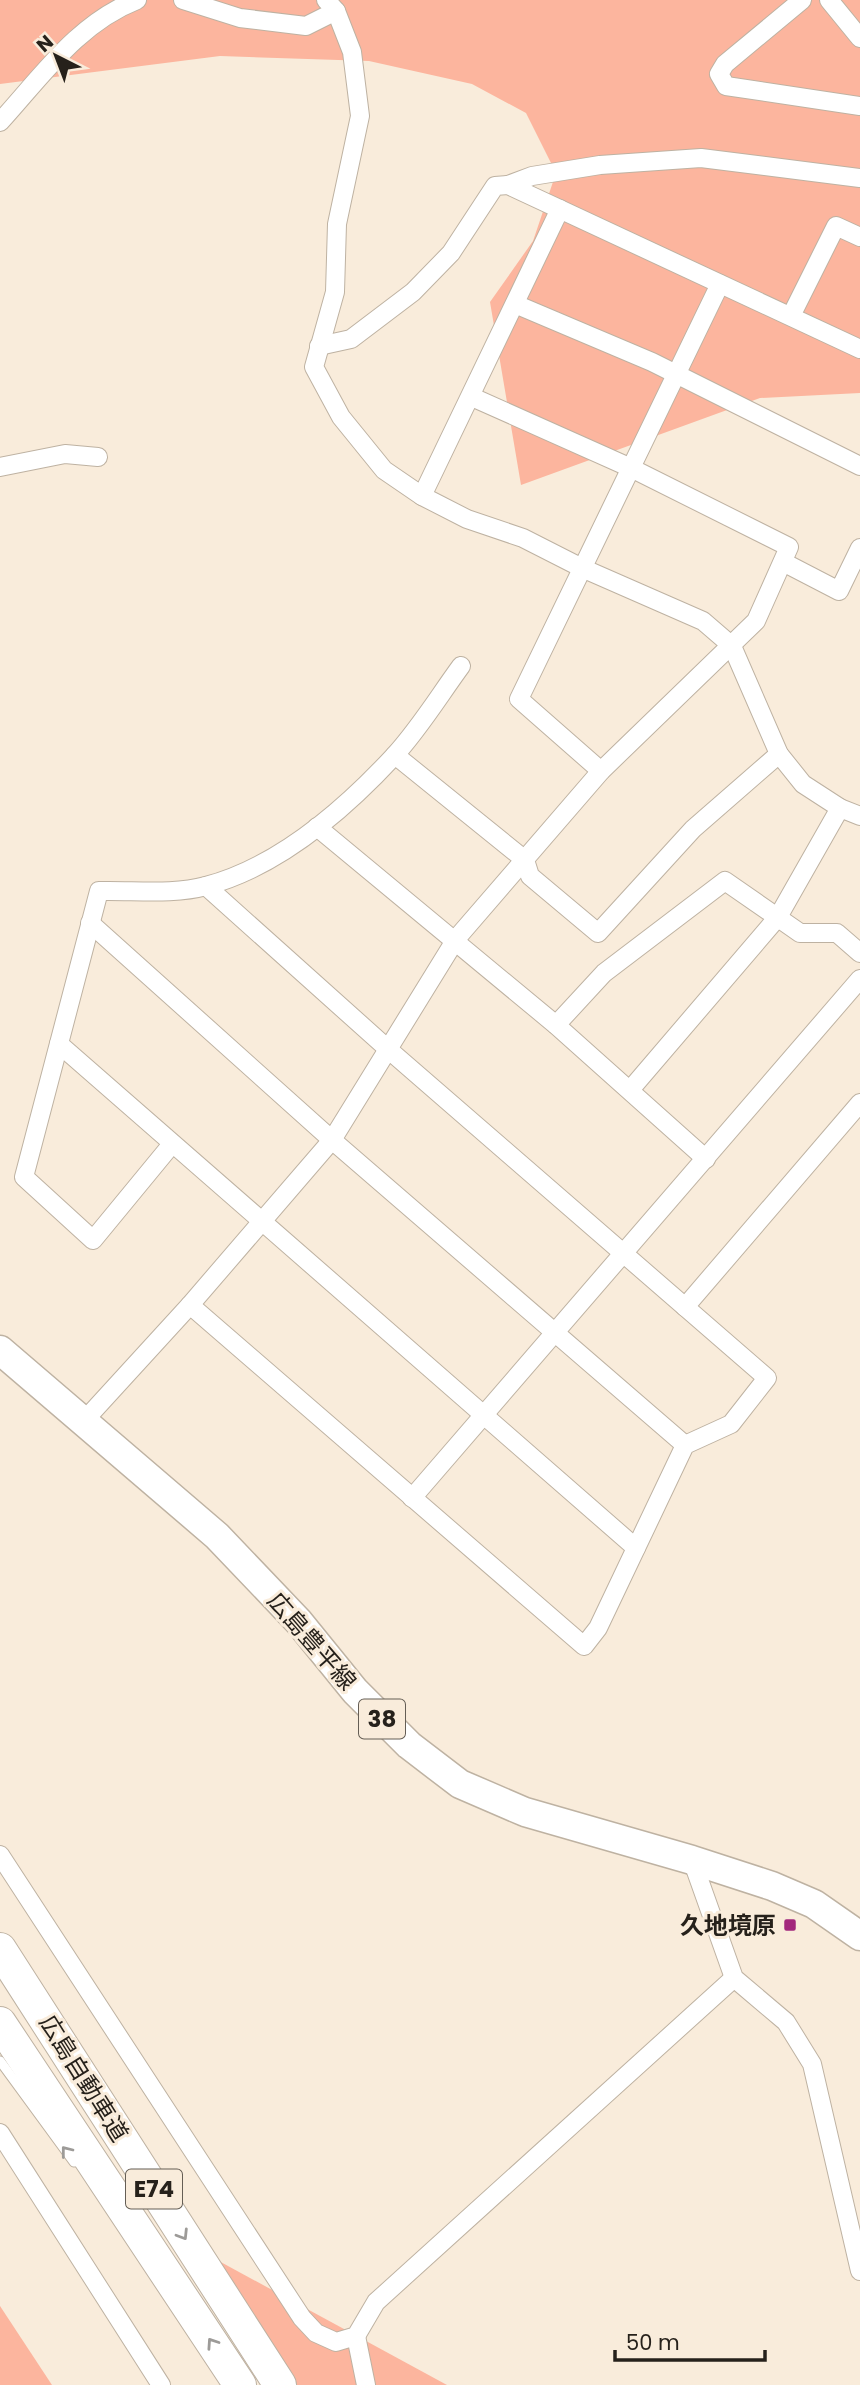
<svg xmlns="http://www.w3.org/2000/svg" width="860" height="2385" font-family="Poppins,'Noto Sans JP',sans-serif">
	<rect width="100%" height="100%" fill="#f9ecdb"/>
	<!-- green -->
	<g fill="#fcb59e">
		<polygon points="0,0 860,0 860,393 760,398 521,485 490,302 533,241 556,173 526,113 472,84 369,61 220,56 0,84"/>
		<polygon points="206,2254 447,2385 297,2385"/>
		<polygon points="0,2306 52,2385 0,2385"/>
	</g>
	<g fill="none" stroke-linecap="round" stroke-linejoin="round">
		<!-- lane casing -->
		<g stroke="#beb2a2" stroke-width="11">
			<polyline id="lane" points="0,2061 74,2162"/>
		</g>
		<!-- street casing -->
		<g stroke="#beb2a2" stroke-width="20">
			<g id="street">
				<polyline points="183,0 240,18 306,26 336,11"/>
				<polyline points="326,0 336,11 352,52 360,116 337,224 335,292 314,367 341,417 384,470 422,496 467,519 523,538 582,568 703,621 732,646 779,754 803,784 840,808 860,816"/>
				<polyline points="802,0 725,64 719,74 726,86 860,106"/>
				<polyline points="829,0 860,38"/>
				<path d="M0 122C42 76 78 23 137 0"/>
				<polyline points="508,185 532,176 600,165 701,158 860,178"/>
				<polyline points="515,304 652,362 860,466"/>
				<polyline points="791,316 836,226 860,237"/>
				<polyline points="319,346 351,339 413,292 451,253 495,186 508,185 860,349"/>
				<polyline points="0,467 65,454 98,457"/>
				<polyline points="422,496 560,209"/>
				<polyline points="783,562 839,591 860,548"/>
				<polyline points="395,755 525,860 530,876 598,933 693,829 779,754"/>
				<polyline points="601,771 519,699 720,284"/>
				<polyline points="317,827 556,1025 706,1159"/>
				<polyline points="90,923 332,1140 685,1445"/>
				<polyline points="556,1025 604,973 725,881 800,933 837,933 860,953"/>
				<polyline points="59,1044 636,1548"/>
				<polyline points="630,1090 778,917 840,808"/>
				<path d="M172 1144 93 1240 24 1177 99 891C134 890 173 895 206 886 278 867 344 810 394 756 419 729 439 696 461 666"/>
				<polyline points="190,1305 584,1646 598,1628 685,1445 731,1424 767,1378 389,1050 206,886"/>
				<polyline points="685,1307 860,1103"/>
				<polyline points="83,1422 190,1305 332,1140 456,939 601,771 756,621 789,547 631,468 472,397"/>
				<polyline points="412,1498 860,979"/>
				<polyline points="0,1855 302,2318 316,2333 336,2342 356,2336 376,2302 734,1978"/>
				<polyline points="692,1860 734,1978 786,2022 812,2064 860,2271"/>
				<polyline points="0,2133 161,2385"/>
				<polyline points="356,2336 366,2385"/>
			</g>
		</g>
		<!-- primary casing -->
		<g stroke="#beb2a2" stroke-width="31">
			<polyline id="primary" points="0,1350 217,1536 299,1622 355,1691 409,1745 460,1784 525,1812 692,1860 772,1886 814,1904 860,1936"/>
		</g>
		<!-- highway casing -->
		<g stroke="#beb2a2" stroke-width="34">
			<g id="highway">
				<polyline points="0,1949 280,2385"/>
				<polyline points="0,2023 240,2385"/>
			</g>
		</g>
		<!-- lane -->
		<use href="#lane" stroke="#fff" stroke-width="9"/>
		<!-- street -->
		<use href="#street" stroke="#fff" stroke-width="18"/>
		<!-- primary -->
		<use href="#primary" stroke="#fff" stroke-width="28"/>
		<!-- highway -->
		<use href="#highway" stroke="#fff" stroke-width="32"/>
	</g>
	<!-- one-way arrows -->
	<defs><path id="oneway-chevron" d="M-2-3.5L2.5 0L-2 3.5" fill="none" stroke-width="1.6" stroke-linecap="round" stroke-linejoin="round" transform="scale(1.75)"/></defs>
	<g stroke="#9d9b98">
		<use href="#oneway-chevron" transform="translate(66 2151) rotate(-128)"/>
		<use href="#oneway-chevron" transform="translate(183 2235) rotate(58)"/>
		<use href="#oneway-chevron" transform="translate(212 2343) rotate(-124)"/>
	</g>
	<!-- markers -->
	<rect fill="#a2277c" stroke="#f9ecdb" stroke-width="2.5" x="783" y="1918" width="14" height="14" rx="3.5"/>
	<g text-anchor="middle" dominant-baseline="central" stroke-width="6" stroke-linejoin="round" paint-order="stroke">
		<!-- shield labels -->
		<g fill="#f9ecdb" stroke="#655e55" stroke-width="2">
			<rect x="359" y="1699.5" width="46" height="39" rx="5"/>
			<rect x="126" y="2169.5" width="56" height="39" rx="5"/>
		</g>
		<g font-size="23" font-weight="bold" fill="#26211b">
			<text x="382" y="1719">38</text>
			<text x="154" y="2189">E74</text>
		</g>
		<!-- street labels -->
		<g font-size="24" fill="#26211b" stroke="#f9ecdb">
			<text transform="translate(312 1641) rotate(49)">広島豊平線</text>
			<text transform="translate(84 2078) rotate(58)">広島自動車道</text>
		</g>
		<!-- poi labels -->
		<g font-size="24" font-weight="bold" fill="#26211b" stroke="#f9ecdb" text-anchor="end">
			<text x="776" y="1925">久地境原</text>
		</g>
	</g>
	<!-- north arrow -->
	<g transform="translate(56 56) rotate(318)" stroke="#f9ecdb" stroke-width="5" paint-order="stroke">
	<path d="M0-5L12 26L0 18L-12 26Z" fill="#26211b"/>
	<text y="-10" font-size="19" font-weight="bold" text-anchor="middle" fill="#26211b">N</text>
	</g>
	<!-- scale -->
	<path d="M615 2350v10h150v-10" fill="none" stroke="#26211b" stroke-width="3.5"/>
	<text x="626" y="2350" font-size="21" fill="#26211b" stroke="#f9ecdb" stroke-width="5" paint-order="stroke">50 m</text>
</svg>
